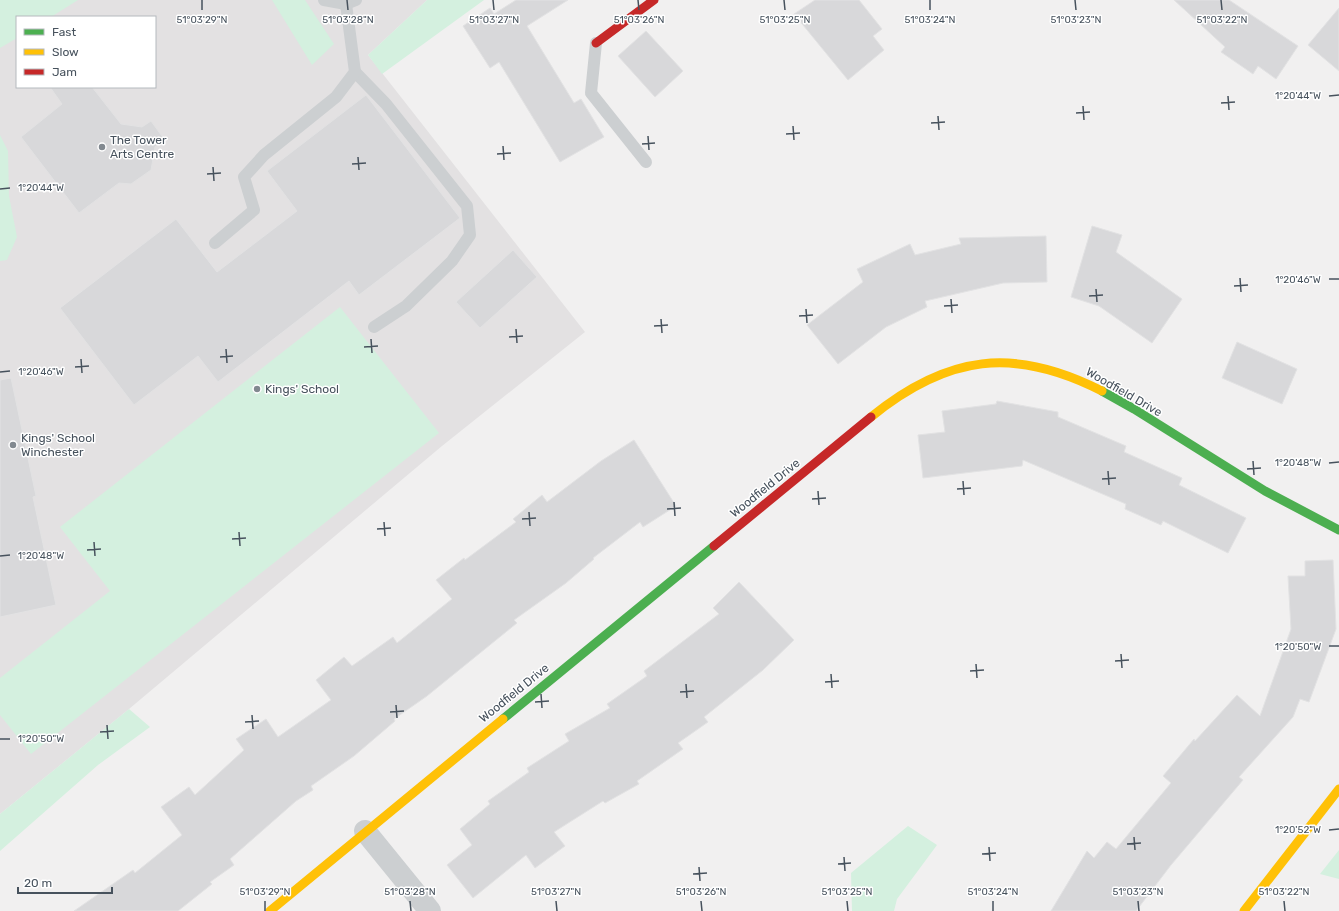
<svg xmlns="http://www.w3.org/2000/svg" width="1339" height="911" font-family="Rubik,sans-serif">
	<rect width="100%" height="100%" fill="#f1f0f0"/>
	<!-- education -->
	<path fill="#e3e1e2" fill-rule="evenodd" d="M0 0H427L368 55 585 332 442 446 129 709 0 814ZM17 17H155V87H17Z"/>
	<!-- green -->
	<g fill="#d4f0df">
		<polygon points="0,0 78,0 51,17 17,17 17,38 0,48"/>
		<polygon points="272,0 305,0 334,44 312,65"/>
		<polygon points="427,0 484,0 382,74 368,55"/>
		<polygon points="0,135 8,151 9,196 17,237 7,260 0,261"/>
		<polygon points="340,307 439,433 31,754 0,715 0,678 110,591 60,527"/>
		<polygon points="129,709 150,727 98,765 0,851 0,814"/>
		<polygon points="908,826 937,845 897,899 894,911 852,911 851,873"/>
		<polygon points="1339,850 1339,879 1320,874"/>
	</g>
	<!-- building -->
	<g fill="#d8d8da" stroke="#e2e2e3">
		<polygon points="516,0 568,0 527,26 574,103 581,99 604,137 560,162 499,62 490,68 463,26 490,8 494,14"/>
		<polygon points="815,0 859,0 882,29 873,36 884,50 848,80 794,14"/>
		<polygon points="1174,0 1229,0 1298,46 1276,79 1258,66 1253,74 1221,52 1225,47"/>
		<polygon points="1339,8 1339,71 1308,45"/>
		<polygon points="646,31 683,71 655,97 618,56"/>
		<polygon points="50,87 92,87 121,124 142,127 151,121 164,139 155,147 151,170 131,184 119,183 79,213 21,137 62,104"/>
		<polygon points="366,95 460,218 359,295 349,281 218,382 198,356 134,405 60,308 176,219 217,272 297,211 267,171"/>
		<polygon points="1092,226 1122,235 1116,252 1182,299 1152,343 1099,306 1071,297"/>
		<polygon points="1046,236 1047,282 1003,283 925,301 927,307 886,327 838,364 807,325 863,282 857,269 910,244 915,255 961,244 959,238"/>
		<polygon points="513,250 537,277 480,328 456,302"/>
		<polygon points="1237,342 1297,369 1282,404 1222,378"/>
		<polygon points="11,378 36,496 33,497 56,605 0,617 0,380"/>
		<polygon points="997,401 1058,412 1058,417 1126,446 1124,452 1182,478 1179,485 1246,518 1228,553 1163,521 1161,525 1125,509 1126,504 1023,460 1022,466 923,478 918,435 945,432 942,411 996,404"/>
		<polygon points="634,440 676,506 643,527 640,522 593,558 594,559 566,583 514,620 517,623 427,696 394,719 395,721 354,756 311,786 313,790 296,801 230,859 234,865 210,882 212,884 178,911 74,911 133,870 135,873 182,835 161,807 189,787 195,795 244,750 236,739 266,719 278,737 331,700 316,680 344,657 352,666 393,637 397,643 452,599 436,580 464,558 465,560 516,522 513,519 542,495 547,502 601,461"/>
		<polygon points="1333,560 1336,629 1309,702 1300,699 1293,717 1239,777 1243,780 1171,865 1136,911 1051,911 1087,851 1094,858 1107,842 1116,849 1171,783 1163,776 1194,739 1195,741 1237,695 1260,716 1291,629 1288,576 1305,576 1305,561"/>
		<polygon points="739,582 794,640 763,670 704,717 708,722 678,743 683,749 637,781 639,784 605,803 603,801 554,832 565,846 535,868 526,855 473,898 447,865 472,845 460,829 490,804 488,801 529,772 527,768 569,741 565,734 610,708 607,704 647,676 644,671 719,614 713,608"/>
	</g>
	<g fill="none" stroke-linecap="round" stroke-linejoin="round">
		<!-- lane -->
		<g stroke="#cccfd1" stroke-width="12">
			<polyline points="324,0 346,4 356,0"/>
			<polyline points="596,43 591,93 646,162"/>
			<polyline points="355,72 386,104 467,206 470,235 452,261 406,306 374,327"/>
			<polyline points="215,243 254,210 244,177 264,155 336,97 355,72 346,4"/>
		</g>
		<!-- street -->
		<polyline stroke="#cccfd1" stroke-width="22" points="365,831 430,911"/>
		<!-- fast -->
		<g stroke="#4caf50" stroke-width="9">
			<polyline points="1102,391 1134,409 1265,491 1339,530"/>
			<polyline points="503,719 714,546"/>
		</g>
		<!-- slow -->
		<g stroke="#ffc107" stroke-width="9">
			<path d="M871 417C947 355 1014 346 1102 391"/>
			<polyline points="270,911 503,719"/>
			<polyline points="1244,911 1339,789"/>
		</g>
		<!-- jam -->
		<g stroke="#c62828" stroke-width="9">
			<polyline points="596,43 654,0"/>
			<polyline points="714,546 871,417"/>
		</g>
	</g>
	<!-- ticks -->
	<path fill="none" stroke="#47525d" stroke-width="1.5" d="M202 0V10M347 0 348 10M493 0 494 10M638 0 639 10M784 0 785 10M930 0V10M1075 0 1076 10M1221 0 1222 10M1228 96 1229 110M1329 96 1339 95M1221 103 1235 102M1083 106 1084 120M1076 113 1090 112M938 116 939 130M931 123 945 122M793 126 794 140M786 134 800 133M648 136 649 150M642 144 655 143M503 146 504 160M497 154 511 153M358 157 359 170M352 164 366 163M213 167 214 181M207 174 221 173M0 189 10 188M1240 278 1241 292M1329 279H1339M1234 286 1248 285M1096 289 1097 302M1089 296 1103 295M951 299 952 313M944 306 958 305M806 309 807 323M799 316 813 315M661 319 662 333M654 326 668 325M516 329 517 343M509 337 523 336M371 339 372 353M364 347 378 346M226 349 227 363M220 357 233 356M81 359 82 373M75 367 89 366M0 372 10 371M1253 461 1254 475M1329 463 1339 462M1247 469 1261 468M1108 471 1109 485M1102 479 1116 478M963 481 964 495M957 489 971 488M818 491 819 505M812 499 826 498M674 502 675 516M667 509 681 508M529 512 530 526M522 519 536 518M384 522 385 536M377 529 391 528M239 532 240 546M232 539 246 538M94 542 95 556M87 550 101 549M0 556 10 555M1329 646H1339M1121 654 1122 668M1115 661 1129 660M976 664 977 678M970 671 984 670M831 674 832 688M825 682 839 681M686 684 687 698M680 692 694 691M541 694 542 708M535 702 549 701M396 705 397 718M390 712 404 711M252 715 253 729M245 722 259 721M107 725 108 739M100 732 114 731M0 739H10M1329 830 1339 829M1134 837 1135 850M1127 844 1141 843M989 847 990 861M982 854 996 853M844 857 845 871M838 864 851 863M699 867 700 881M693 874 707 873M265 901V911M410 901 411 911M556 901 557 911M701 901 702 911M847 901 848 911M993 901V911M1138 901 1139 911M1284 901 1285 911"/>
	<!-- markers -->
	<g fill="#828990" stroke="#fff" stroke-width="1.5">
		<circle cx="102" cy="147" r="4"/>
		<circle cx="257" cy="389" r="4"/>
		<circle cx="13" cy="445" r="4"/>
	</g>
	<g text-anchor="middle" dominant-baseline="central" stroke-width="3" stroke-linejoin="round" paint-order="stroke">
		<!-- poi labels -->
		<g font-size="12" fill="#47525d" stroke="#fff" text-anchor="start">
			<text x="110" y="140">The Tower<tspan x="110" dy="14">Arts Centre</tspan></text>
			<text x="265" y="389">Kings' School</text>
			<text x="21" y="438">Kings' School<tspan x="21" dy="14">Winchester</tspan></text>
		</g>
		<!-- street labels -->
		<g font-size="12" fill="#47525d" stroke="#fff">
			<text transform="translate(1124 392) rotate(30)">Woodfield Drive</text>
			<text transform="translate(765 488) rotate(-39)">Woodfield Drive</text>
			<text transform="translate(514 693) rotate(-39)">Woodfield Drive</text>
		</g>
	</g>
	<g font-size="10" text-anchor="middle" fill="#47525d" stroke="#fff" stroke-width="3" stroke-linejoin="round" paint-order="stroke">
		<text x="202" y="23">51°03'29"N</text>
		<text x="348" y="23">51°03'28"N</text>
		<text x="494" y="23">51°03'27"N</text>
		<text x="639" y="23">51°03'26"N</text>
		<text x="785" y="23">51°03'25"N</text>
		<text x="930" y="23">51°03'24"N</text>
		<text x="1076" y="23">51°03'23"N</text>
		<text x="1222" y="23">51°03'22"N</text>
		<text x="1298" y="99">1°20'44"W</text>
		<text x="41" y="191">1°20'44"W</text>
		<text x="1298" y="283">1°20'46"W</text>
		<text x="41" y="375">1°20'46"W</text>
		<text x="1298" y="466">1°20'48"W</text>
		<text x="41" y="559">1°20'48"W</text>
		<text x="1298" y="650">1°20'50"W</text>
		<text x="41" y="742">1°20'50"W</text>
		<text x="1298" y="833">1°20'52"W</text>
		<text x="265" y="895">51°03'29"N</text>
		<text x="410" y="895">51°03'28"N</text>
		<text x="556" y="895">51°03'27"N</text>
		<text x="701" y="895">51°03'26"N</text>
		<text x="847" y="895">51°03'25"N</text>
		<text x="993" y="895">51°03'24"N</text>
		<text x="1138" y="895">51°03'23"N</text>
		<text x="1284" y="895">51°03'22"N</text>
	</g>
	<!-- legend -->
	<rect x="16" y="16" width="140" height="72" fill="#ffffff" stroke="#b5babe"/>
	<rect x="24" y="29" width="20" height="6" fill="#4caf50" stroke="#b5babe"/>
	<text x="52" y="36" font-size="12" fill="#47525d">Fast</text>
	<rect x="24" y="49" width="20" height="6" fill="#ffc107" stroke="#b5babe"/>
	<text x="52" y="56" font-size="12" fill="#47525d">Slow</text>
	<rect x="24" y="69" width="20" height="6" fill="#c62828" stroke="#b5babe"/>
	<text x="52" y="76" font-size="12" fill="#47525d">Jam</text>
	<!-- scale -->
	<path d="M18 887v6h94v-6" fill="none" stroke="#47525d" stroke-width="2"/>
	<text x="24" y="887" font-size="12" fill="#47525d" stroke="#ffffff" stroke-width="3" paint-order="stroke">20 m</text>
</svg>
